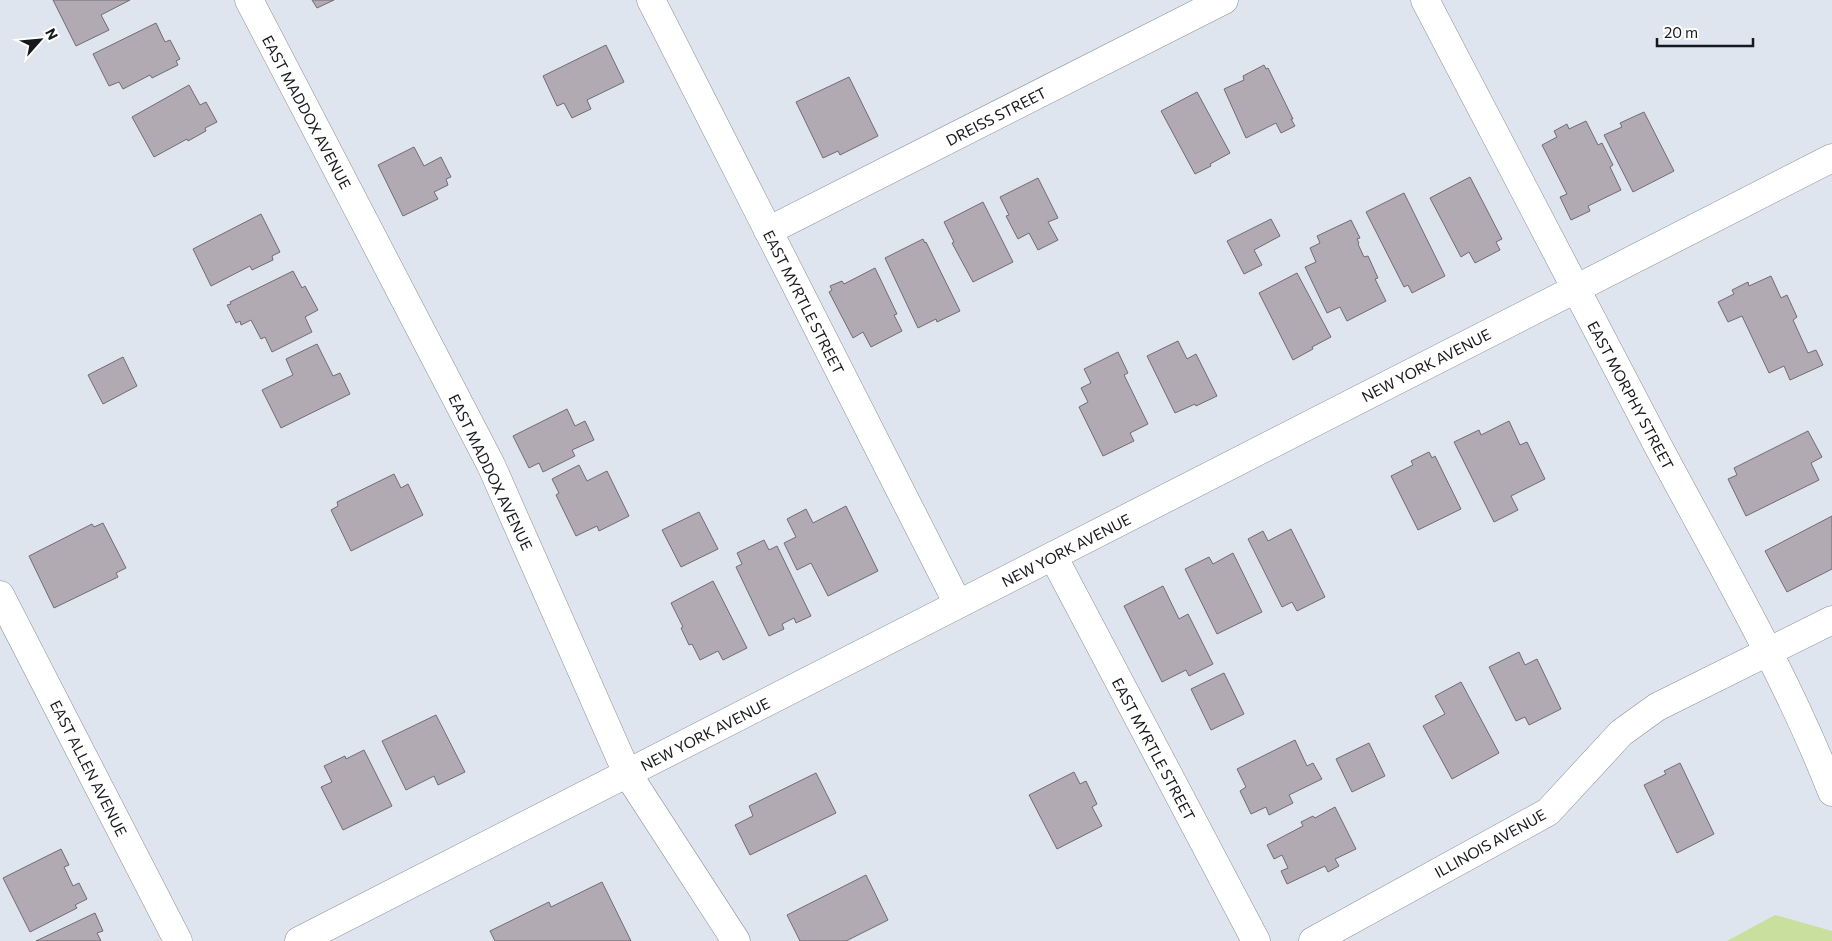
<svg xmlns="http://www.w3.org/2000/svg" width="1832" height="941" font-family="Commissioner,sans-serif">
	<rect width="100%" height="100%" fill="#dee5ef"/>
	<!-- green -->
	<polygon fill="#c9df9d" points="1775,915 1832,931 1832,941 1727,941"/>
	<!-- building -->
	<g fill="#b2aab2" stroke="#726b73">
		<polygon points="53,0 130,0 101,15 109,30 76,46"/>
		<polygon points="312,0 334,0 317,8"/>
		<polygon points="156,23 165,42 170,40 180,59 176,61 178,65 152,78 150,75 123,89 119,82 109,86 93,54"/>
		<polygon points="606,45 624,82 587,100 591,109 572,118 564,103 557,106 543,76"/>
		<polygon points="1264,65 1266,69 1268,68 1293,119 1291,119 1295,126 1281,133 1276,123 1246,138 1224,89 1244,80 1243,76"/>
		<polygon points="849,77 878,136 840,155 838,151 823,158 796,102"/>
		<polygon points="189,85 200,105 206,102 217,122 205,128 206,131 188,141 187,139 154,157 132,117"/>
		<polygon points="1197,92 1230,153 1210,164 1211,166 1195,174 1161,111"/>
		<polygon points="1644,112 1674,171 1633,192 1604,135 1622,127 1620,123"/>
		<polygon points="1586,121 1598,145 1602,143 1613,165 1610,167 1621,190 1588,206 1590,211 1571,220 1560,197 1567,194 1542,145 1557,137 1554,131 1567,124 1569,129"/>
		<polygon points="414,147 424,166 441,157 451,177 446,179 448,185 434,192 438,199 403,216 378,165"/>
		<polygon points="1470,177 1502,239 1496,242 1500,250 1475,263 1469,252 1461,257 1430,198"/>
		<polygon points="1038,178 1058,218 1048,222 1058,240 1038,250 1029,233 1018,239 1006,216 1009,215 1000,197"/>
		<polygon points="1404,193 1445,276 1412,293 1408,285 1404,287 1366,212"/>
		<polygon points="983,202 1013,262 973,282 952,243 954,242 944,222"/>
		<polygon points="261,214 280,252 272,256 273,260 252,270 250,266 211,286 193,249"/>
		<polygon points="1271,219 1280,236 1254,250 1262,265 1244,274 1227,241"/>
		<polygon points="1351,220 1360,238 1357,239 1359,243 1358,244 1364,257 1368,256 1378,278 1375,279 1386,301 1347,321 1340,307 1327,313 1305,267 1316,262 1310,248 1320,243 1317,236"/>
		<polygon points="923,239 925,243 926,242 960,311 937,322 936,319 918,328 885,258"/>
		<polygon points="875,268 897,314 894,315 902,331 871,347 863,332 853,338 829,292 832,290 830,286 842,281 844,284"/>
		<polygon points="293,271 302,288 305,286 318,310 305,317 312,332 272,352 265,337 261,339 251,320 241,325 240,321 236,323 227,305 231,304 230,302"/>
		<polygon points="1297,273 1331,337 1312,347 1313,349 1293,360 1259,293"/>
		<polygon points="1771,276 1781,298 1787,295 1797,317 1793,320 1808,353 1816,350 1823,365 1790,380 1784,366 1769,373 1742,316 1728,322 1718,302 1734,294 1732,290 1748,282 1749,286"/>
		<polygon points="1178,341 1187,359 1196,354 1217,396 1196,406 1195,404 1175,413 1147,356"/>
		<polygon points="317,344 333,376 340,373 350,394 281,428 262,390 293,375 286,359"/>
		<polygon points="1118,352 1128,373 1124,375 1148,424 1130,433 1134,441 1103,456 1079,407 1088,402 1081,388 1091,383 1084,369"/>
		<polygon points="123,357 137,386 103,404 88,375"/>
		<polygon points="567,409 575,426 585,421 594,440 572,450 575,456 543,472 539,463 529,468 513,436"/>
		<polygon points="1509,421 1520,445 1527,442 1545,479 1511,496 1518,510 1494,522 1454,442 1479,430 1481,435"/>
		<polygon points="1808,431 1822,457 1811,463 1819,480 1746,516 1728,479 1737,475 1734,468"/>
		<polygon points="1429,452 1432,458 1435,456 1461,509 1418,530 1391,476 1413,465 1411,461"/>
		<polygon points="579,465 587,481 607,471 629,516 599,531 597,526 576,536 556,495 559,493 552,479"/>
		<polygon points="394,474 401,488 408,484 423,515 351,551 331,510 338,506 337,502"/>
		<polygon points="846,506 878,571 828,596 811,563 797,570 784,543 796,537 787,519 806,509 813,523"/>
		<polygon points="699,512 718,549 681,567 662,530"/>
		<polygon points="1832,516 1832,569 1787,592 1765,551"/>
		<polygon points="103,523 126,568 116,573 118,577 54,608 29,556 92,524 94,527"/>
		<polygon points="1291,529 1325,597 1297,611 1292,602 1282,607 1248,539 1263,531 1268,541"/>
		<polygon points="764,540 769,550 777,546 811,616 796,623 794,618 782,624 784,629 769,636 736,567 742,564 737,553"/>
		<polygon points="1233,553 1262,612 1217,634 1185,569 1209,557 1213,564"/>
		<polygon points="713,581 747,648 723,660 718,651 700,660 692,644 689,645 681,628 683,627 671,603"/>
		<polygon points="1163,586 1179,619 1188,614 1213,664 1189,676 1186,670 1162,682 1124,606"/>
		<polygon points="1519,652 1525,665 1537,659 1561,709 1529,725 1525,717 1516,721 1489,667"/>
		<polygon points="1224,673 1244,714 1211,730 1191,689"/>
		<polygon points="1461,682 1499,753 1452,779 1423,726 1445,714 1435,696"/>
		<polygon points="436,715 465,772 438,785 434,776 406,790 382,741"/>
		<polygon points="1295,740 1307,766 1313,763 1322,779 1289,795 1293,803 1269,815 1266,807 1251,814 1240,791 1246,787 1237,769"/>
		<polygon points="1369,743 1385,776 1352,792 1336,759"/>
		<polygon points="364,750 392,806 343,830 321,787 332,782 324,766 345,756 346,759"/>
		<polygon points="1680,763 1714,834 1677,853 1644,785 1666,774 1664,771"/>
		<polygon points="1074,772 1080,784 1086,781 1097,804 1092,807 1102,826 1057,849 1029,795"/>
		<polygon points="816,773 836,813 750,855 735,825 753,816 749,806"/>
		<polygon points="1335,807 1356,849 1335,859 1339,866 1328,872 1325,866 1287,884 1281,871 1288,868 1282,855 1274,859 1267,845 1303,826 1301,822 1313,816 1315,818"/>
		<polygon points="61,849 69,865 64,867 73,886 79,883 87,899 75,905 77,908 30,932 3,878"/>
		<polygon points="866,875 888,920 846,941 800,941 787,915"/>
		<polygon points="602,882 631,941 495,941 490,931 549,902 551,907"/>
		<polygon points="95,913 103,931 97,933 101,941 36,941"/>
	</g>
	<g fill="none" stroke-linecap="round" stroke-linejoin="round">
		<!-- minor casing -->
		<g stroke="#8a9099" stroke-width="29">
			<g id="minor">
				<polyline points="249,0 491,465 627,773 736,941"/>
				<polyline points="651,0 958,604"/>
				<path d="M1425 0C1502 149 1579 297 1657 444 1718 559 1785 672 1832 792"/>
				<polyline points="768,231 1224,0"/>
				<polyline points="1053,556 1256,941"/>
				<polyline points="0,595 178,941"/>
				<polyline points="299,941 1832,158"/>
				<polyline points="1313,941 1548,812 1621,733 1657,707 1832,620"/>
			</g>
		</g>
		<!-- minor -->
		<use href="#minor" stroke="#fff" stroke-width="28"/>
	</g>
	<g text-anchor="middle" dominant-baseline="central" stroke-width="4" stroke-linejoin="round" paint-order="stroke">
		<!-- street labels -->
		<g font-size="15" fill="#16181c" stroke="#fff">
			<text transform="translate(307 112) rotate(62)">EAST MADDOX AVENUE</text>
			<text transform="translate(996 116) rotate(-27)">DREISS STREET</text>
			<text transform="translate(804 302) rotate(63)">EAST MYRTLE STREET</text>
			<text transform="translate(1426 365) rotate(-27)">NEW YORK AVENUE</text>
			<text transform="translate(1631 395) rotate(62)">EAST MORPHY STREET</text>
			<text transform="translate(491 472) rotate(64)">EAST MADDOX AVENUE</text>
			<text transform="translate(1066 550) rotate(-27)">NEW YORK AVENUE</text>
			<text transform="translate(705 734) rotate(-27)">NEW YORK AVENUE</text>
			<text transform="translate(1154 749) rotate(62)">EAST MYRTLE STREET</text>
			<text transform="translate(89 768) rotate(63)">EAST ALLEN AVENUE</text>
			<text transform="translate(1490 843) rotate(-29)">ILLINOIS AVENUE</text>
		</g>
	</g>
	<!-- north arrow -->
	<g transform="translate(40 40) rotate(63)" stroke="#ffffff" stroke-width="4" paint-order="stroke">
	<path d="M0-4L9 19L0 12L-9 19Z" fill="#16181c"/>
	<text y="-8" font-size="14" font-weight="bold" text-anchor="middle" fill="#16181c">N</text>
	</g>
	<!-- scale -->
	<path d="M1657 38v8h96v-8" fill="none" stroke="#16181c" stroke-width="2.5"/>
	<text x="1664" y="38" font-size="15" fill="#16181c" stroke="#ffffff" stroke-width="4" paint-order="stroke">20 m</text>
</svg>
